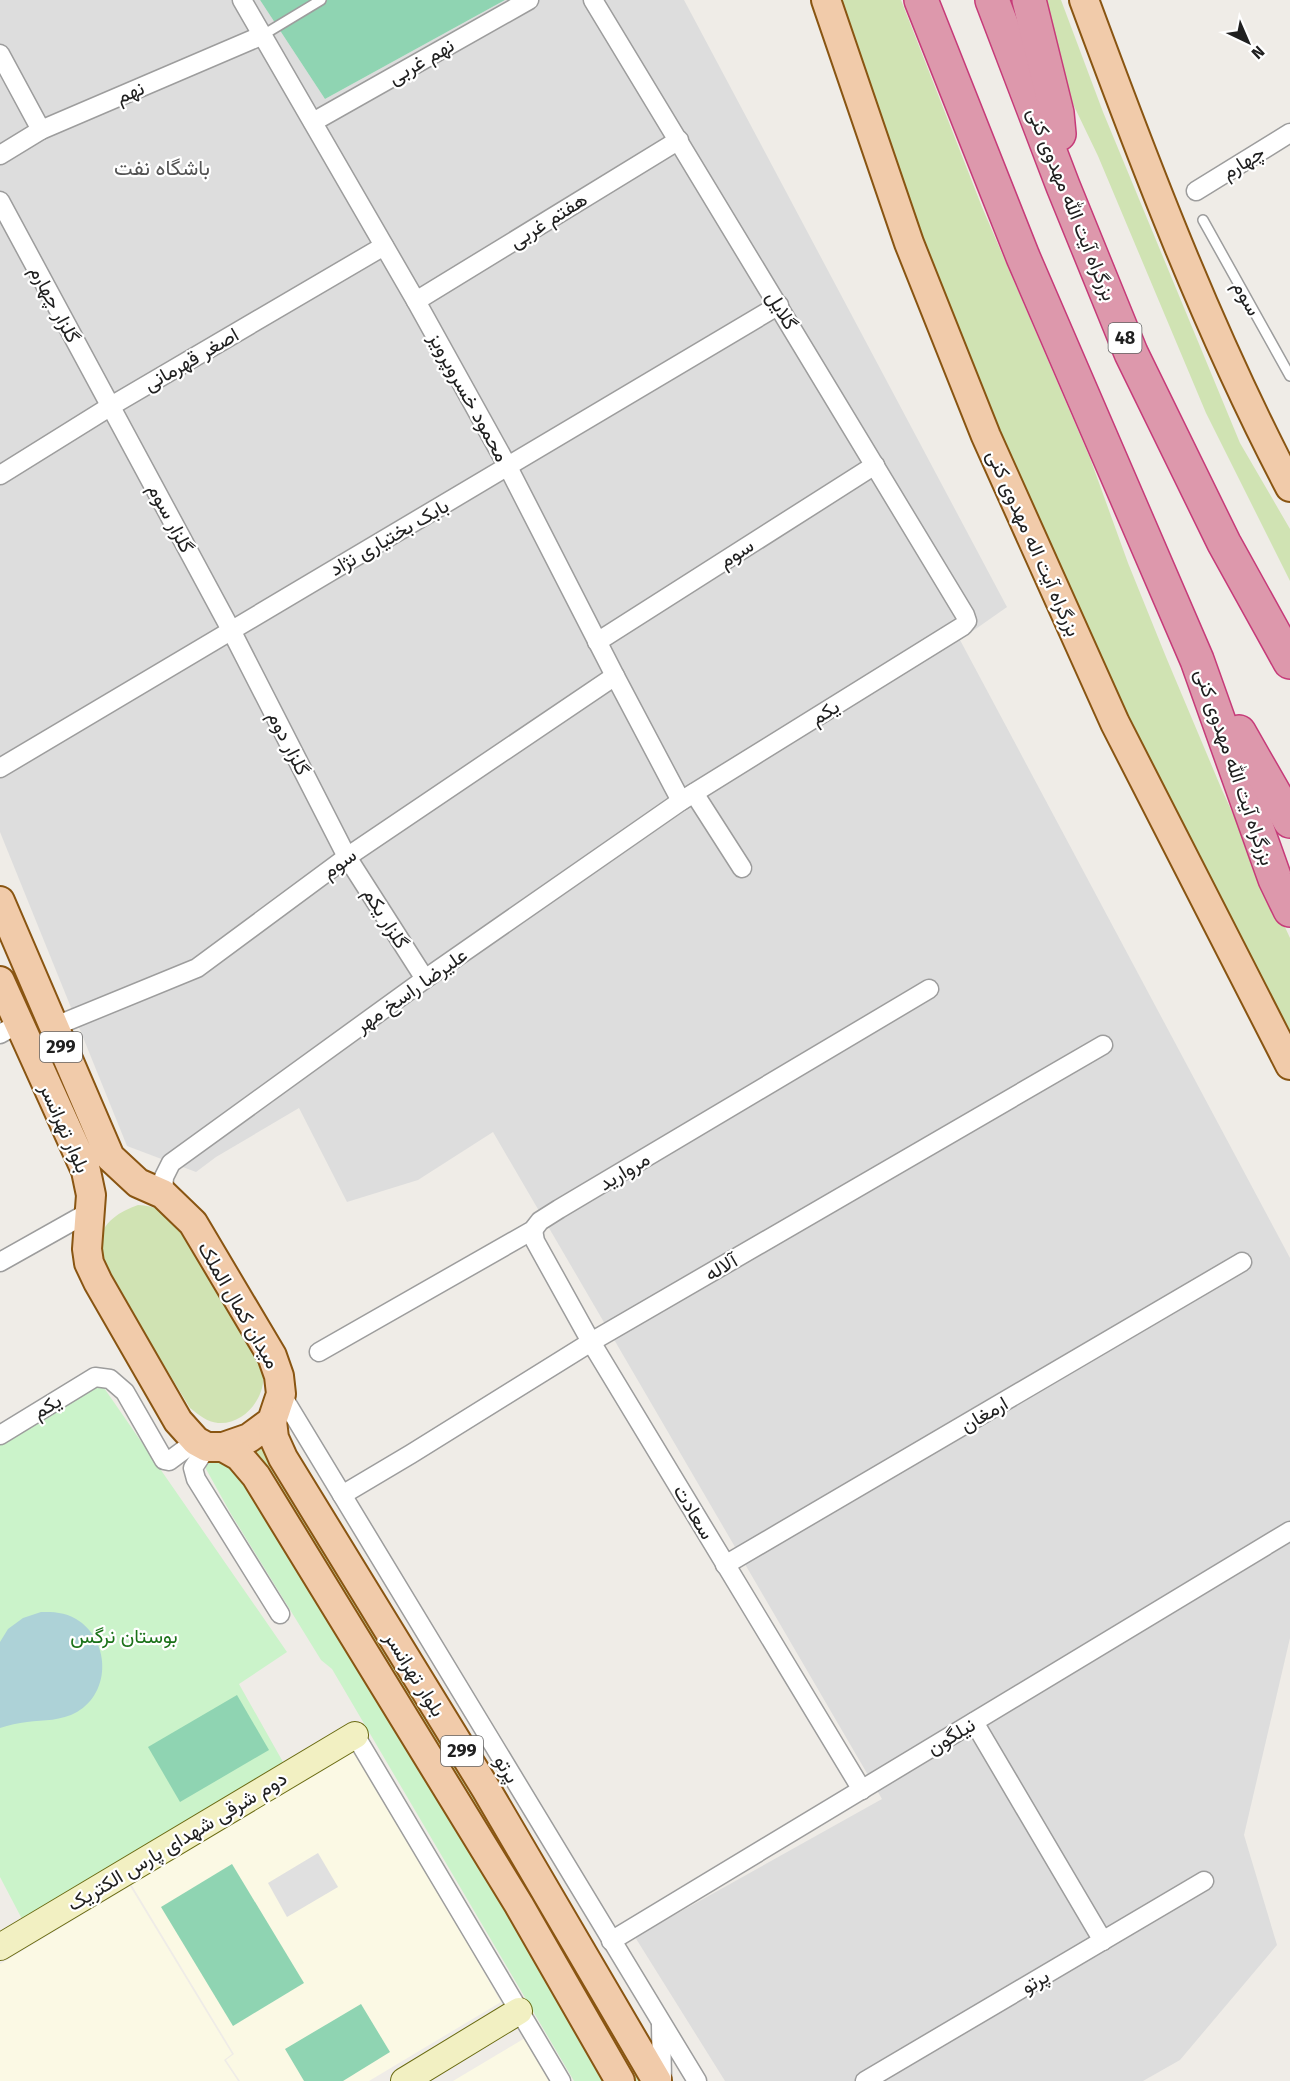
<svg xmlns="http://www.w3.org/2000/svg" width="1290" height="2081" font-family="'Fira Sans',Vazirmatn,sans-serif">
	<rect width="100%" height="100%" fill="#efece7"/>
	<!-- residential -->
	<polygon fill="#ddd" points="0,0 260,0 325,99 505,0 684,0 1007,607 960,640 1290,1258 1290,1638 1244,1835 1277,1945 1180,2060 1143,2081 725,2081 635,1937 882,1799 493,1132 418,1180 347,1202 299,1108 216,1157 196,1172 127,1146 0,832"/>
	<!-- education -->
	<g fill="#fbf9e4">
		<polygon points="352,1749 359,1754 501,2002 369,2081 240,2081 226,2060 234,2054 131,1884"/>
		<polygon points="130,1886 232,2054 224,2060 238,2081 0,2081 0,1964"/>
		<polygon points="525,2038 551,2081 453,2081"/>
	</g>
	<!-- grass -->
	<g fill="#d0e3b3">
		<polygon points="839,0 901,0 982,207 1090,458 1128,563 1166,657 1222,790 1290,938 1290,1043 1110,680 1038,520 975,372 931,259"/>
		<polygon points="1042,0 1061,0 1103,112 1240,443 1290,529 1290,581 1206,413 1098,156 1061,79"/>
		<path d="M138 1205C155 1206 166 1211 179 1223 187 1232 194 1248 200 1259 218 1288 235 1316 251 1346 255 1354 261 1362 263 1371 267 1396 245 1425 218 1423 207 1422 199 1415 190 1408L104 1266C103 1259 99 1250 100 1243 101 1222 121 1211 138 1205Z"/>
		<polygon points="265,1445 645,2081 633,2081 257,1457 255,1450 257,1446"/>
	</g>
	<!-- park -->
	<g fill="#cbf3ca">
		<polygon points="102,1385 287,1652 239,1684 283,1762 22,1919 0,1877 0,1445 92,1387"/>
		<polygon points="221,1460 245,1474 608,2081 574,2081 332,1669 321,1660 231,1514 206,1469 206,1464 211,1461"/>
	</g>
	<!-- pitch -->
	<g fill="#8fd4b2">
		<polygon points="260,0 505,0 325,99"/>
		<polygon points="237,1695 269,1750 180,1802 148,1747"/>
		<polygon points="232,1864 304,1983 233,2026 161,1907"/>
		<polygon points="361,2004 390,2052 343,2081 304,2081 285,2049"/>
	</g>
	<!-- parking -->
	<polygon fill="#e0e0e0" points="318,1853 338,1887 287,1917 268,1883"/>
	<!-- water -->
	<path fill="#add2d7" d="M41 1612C53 1612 65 1612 76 1619 110 1639 112 1692 77 1712 61 1721 44 1720 27 1722 18 1723 9 1725 0 1728V1642L8 1629 23 1618Z"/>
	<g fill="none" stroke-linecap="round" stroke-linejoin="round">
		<!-- lane casing -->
		<g stroke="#9d9d9d" stroke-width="12">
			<g id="lane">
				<polyline points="263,35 321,0"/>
				<polyline points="1203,220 1290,376"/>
			</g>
		</g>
		<!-- street casing -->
		<g stroke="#9d9d9d" stroke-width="21">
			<g id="street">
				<polyline points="242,0 416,301 508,467 615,676 681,801"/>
				<polyline points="0,54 41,130"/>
				<polyline points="313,122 529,0"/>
				<polyline points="0,155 41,130 263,35"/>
				<polyline points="1196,191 1290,133"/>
				<polyline points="0,201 231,630 347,857 425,979"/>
				<polyline points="416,301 679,140"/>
				<polyline points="0,475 111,406 384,246"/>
				<polyline points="597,642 875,465"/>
				<polyline points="0,768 779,305"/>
				<polyline points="694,793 742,868"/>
				<polyline points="53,1027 197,968 347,857 615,676"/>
				<polyline points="0,1034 18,1024"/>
				<polyline points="163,1194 164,1177 171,1163 425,979 681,801 963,626 967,621 965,615 593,0"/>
				<polyline points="533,1230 535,1241 591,1342 862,1790"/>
				<polyline points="0,1262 89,1212"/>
				<polyline points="319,1352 533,1230 540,1221 559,1209 929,989"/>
				<polyline points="281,1394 697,2081"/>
				<polyline points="0,1435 95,1377 110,1379 125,1392 164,1460 169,1461 196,1441"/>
				<polyline points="207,1447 193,1468 196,1479 280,1614"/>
				<polyline points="342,1495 411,1454 591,1342 1103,1045"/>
				<polyline points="725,1565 1242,1262"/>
				<polyline points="974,1722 1103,1941"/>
				<polyline points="355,1735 561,2081"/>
				<polyline points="611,1941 1290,1531"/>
				<polyline points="661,2024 662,2081"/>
				<polyline points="865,2081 1204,1881"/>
			</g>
		</g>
		<!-- secondary casing -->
		<g stroke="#6a6b12" stroke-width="28">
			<g id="secondary">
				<polyline points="0,1947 355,1735"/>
				<polyline points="404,2081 519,2011"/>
			</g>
		</g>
		<!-- primary casing -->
		<g stroke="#895512" stroke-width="32">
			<g id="primary">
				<polyline points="826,0 909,243 986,436 1115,723 1290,1065"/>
				<path d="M1084 0C1145 165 1208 331 1290 487"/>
				<polyline points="0,901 110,1157 138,1183 163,1194 193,1223 272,1356 279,1376 281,1394 272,1421 249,1438 223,1447 207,1447 196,1441 178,1421 98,1282 89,1263 87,1249 91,1195 86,1171 0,981"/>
				<polyline points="272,1421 274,1438 283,1458 486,1789 657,2081"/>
				<polyline points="223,1447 239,1456 256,1476 519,1905 620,2081"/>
			</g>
		</g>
		<!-- highway casing -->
		<g stroke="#c63b79" stroke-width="36">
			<g id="highway">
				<polyline points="921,0 1023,257 1197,660 1275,879 1290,910"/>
				<polyline points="992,0 1063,186 1131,353 1224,543 1290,662"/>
				<polyline points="1029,0 1057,113 1059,134"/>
				<polyline points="1239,732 1290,821"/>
			</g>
		</g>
		<!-- lane -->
		<use href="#lane" stroke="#fff" stroke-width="9"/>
		<!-- street -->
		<use href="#street" stroke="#fff" stroke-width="18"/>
		<!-- secondary -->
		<use href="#secondary" stroke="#f2f0c2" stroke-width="26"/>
		<!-- primary -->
		<use href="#primary" stroke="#f1cbaa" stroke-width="28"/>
		<!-- highway -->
		<use href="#highway" stroke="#dd98ac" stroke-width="33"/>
	</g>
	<g text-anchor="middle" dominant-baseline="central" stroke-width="4.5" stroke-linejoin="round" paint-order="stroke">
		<!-- shield labels -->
		<g fill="#fff" stroke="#636363" stroke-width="1.5">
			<rect x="1108.5" y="323" width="33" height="30" rx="4.5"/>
			<rect x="40" y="1032" width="42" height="30" rx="4.5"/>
			<rect x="441" y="1736" width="42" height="30" rx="4.5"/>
		</g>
		<g font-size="18" font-weight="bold" fill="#202020">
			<text x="1125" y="338">48</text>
			<text x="61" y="1047">299</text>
			<text x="462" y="1751">299</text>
		</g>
		<!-- street labels -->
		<g font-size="20" fill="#202020" stroke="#fff">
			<text transform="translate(421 61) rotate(-30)">نهم غربی</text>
			<text transform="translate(130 92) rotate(-23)">نهم</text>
			<text transform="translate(1243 162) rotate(-32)">چهارم</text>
			<text transform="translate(1072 204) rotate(68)">بزرگراه آیت الله مهدوی کنی</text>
			<text transform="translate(548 220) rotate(-32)">هفتم غربی</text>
			<text transform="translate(1247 298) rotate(61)">سوم</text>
			<text transform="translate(55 304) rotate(62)">گلزار چهارم</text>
			<text transform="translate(782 310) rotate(59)">گلایل</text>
			<text transform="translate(191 359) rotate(-30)">اصغر قهرمانی</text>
			<text transform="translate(469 397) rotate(61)">محمود خسروپرویز</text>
			<text transform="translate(171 518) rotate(62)">گلزار سوم</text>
			<text transform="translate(389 537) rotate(-30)">بابک بختیاری نژاد</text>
			<text transform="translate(1034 543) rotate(66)">بزرگراه آیت اله مهدوی کنی</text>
			<text transform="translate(736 553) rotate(-33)">سوم</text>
			<text transform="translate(825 712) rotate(-32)">یکم</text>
			<text transform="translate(289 743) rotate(63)">گلزار دوم</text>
			<text transform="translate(1235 767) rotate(71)">بزرگراه آیت الله مهدوی کنی</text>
			<text transform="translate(339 863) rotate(-36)">سوم</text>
			<text transform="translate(386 918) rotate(58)">گلزار یکم</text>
			<text transform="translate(411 990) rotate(-35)">علیرضا راسخ مهر</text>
			<text transform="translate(65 1128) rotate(66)">بلوار تهرانسر</text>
			<text transform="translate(624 1171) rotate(-31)">مروارید</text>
			<text transform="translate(721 1267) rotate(-30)">آلاله</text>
			<text transform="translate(239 1305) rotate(60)">میدان کمال الملک</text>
			<text transform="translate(47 1406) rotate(-31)">یکم</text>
			<text transform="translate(984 1414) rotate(-30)">ارمغان</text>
			<text transform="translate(694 1512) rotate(59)">سعادت</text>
			<text transform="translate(415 1674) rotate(58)">بلوار تهرانسر</text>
			<text transform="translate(951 1736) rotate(-31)">نیلگون</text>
			<text transform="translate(507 1769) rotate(59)">پرتو</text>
			<text transform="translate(177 1841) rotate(-31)">دوم شرقی شهدای پارس الکتریک</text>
			<text transform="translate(1035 1981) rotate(-30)">پرتو</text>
		</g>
		<!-- park labels -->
		<g font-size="20" fill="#1b7219" stroke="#fff">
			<text x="124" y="1636">بوستان نرگس</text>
		</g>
		<!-- neighbourhood labels -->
		<g font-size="21" fill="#535353" stroke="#fff">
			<text x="162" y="168">باشگاه نفت</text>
		</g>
	</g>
	<!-- north arrow -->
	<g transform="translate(1248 42) rotate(136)" stroke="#ffffff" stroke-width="4.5" paint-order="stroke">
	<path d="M0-4.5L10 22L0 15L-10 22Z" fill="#202020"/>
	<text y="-9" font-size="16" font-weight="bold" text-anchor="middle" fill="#202020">N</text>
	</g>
</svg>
